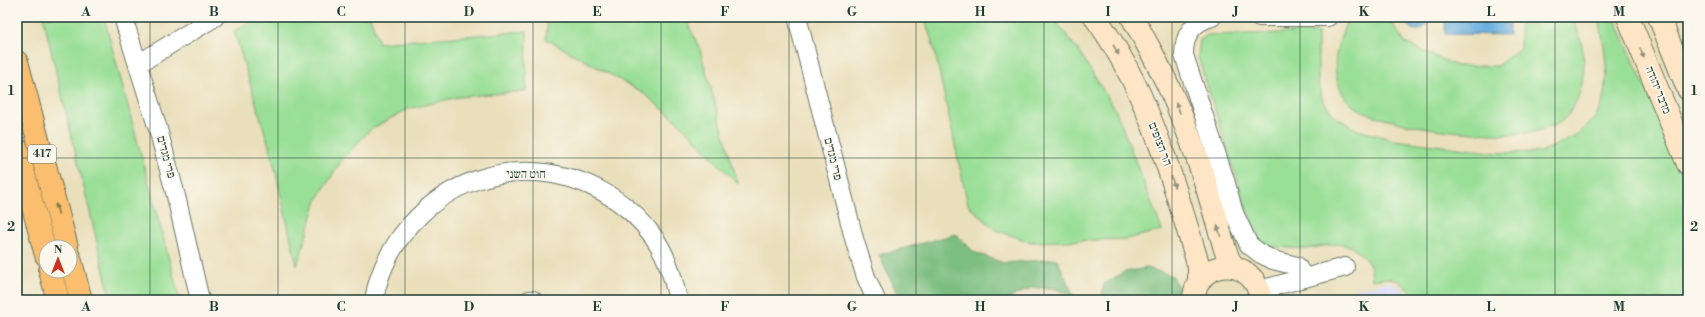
<svg xmlns="http://www.w3.org/2000/svg" width="1705" height="317" font-family="'Libre Bodoni','Frank Ruhl Libre',serif">
	<rect width="100%" height="100%" fill="#fbf7ec"/>
	<filter id="ink" filterUnits="userSpaceOnUse"><feTurbulence type="fractalNoise" baseFrequency=".025" numOctaves="2"/><feDisplacementMap in="SourceGraphic" scale="8" xChannelSelector="R" yChannelSelector="G"/><feConvolveMatrix kernelMatrix="1 2 1 2 8 2 1 2 1" color-interpolation-filters="sRGB"/></filter>
	<filter id="wash" filterUnits="userSpaceOnUse"><feTurbulence type="fractalNoise" baseFrequency=".012" numOctaves="4" result="noise"/><feDisplacementMap in="SourceGraphic" scale="16" xChannelSelector="R" yChannelSelector="G"/><feGaussianBlur stdDeviation="0.9" result="paint"/><feColorMatrix in="noise" values="0 0 0 0 0 0 0 0 0 0 0 0 0 0 0 0 0 1.4 0 .05"/><feComposite in="paint" operator="in"/></filter>
	<g filter="url(#wash)">
		<rect width="100%" height="100%" fill="#eadfbb"/>
		<!-- built -->
		<g fill="#d5d8f9">
			<polygon points="1389,282 1402,289 1413,300 1308,300"/>
			<polygon points="1052,294 1065,300 1021,300 1031,295"/>
		</g>
		<!-- green -->
		<g fill="#9adf97" stroke="#5c8e66">
			<polygon points="43,17 104,17 180,300 111,300"/>
			<polygon points="256,17 370,17 379,43 527,31 526,91 458,97 408,109 371,129 341,161 317,200 297,266 272,156 234,31"/>
			<polygon points="548,17 685,17 700,50 738,184 678,122 642,92 546,39"/>
			<polygon points="924,17 1053,17 1080,53 1116,111 1162,230 1128,239 1031,242 995,230 968,205 934,48"/>
			<path d="M1349 17H1392V23L1405 43 1457 66H1497L1520 48V17H1573C1576 27 1580 36 1582 46 1587 71 1582 102 1563 120 1554 128 1538 131 1526 133 1493 138 1368 127 1347 100 1327 73 1336 45 1349 17Z"/>
			<path d="M1599 17H1614L1688 183V300H1473L1464 298 1463 300H1418C1399 282 1400 275 1372 280L1371 267 1363 256 1350 246 1336 244 1306 249 1272 247 1260 240 1249 216 1198 57 1200 40 1207 35 1318 32V83L1323 101 1335 117 1358 130 1394 140 1498 153 1541 152 1576 136 1595 118 1602 104 1607 77 1605 53Z"/>
		</g>
		<!-- forest -->
		<g fill="#7bbe80" stroke="#4d7e5a">
			<polygon points="956,234 974,252 1003,263 1057,259 1074,297 1054,288 1031,288 1005,300 900,300 879,255"/>
			<polygon points="1147,268 1173,276 1178,288 1179,300 1103,300 1102,296 1104,284 1124,272"/>
		</g>
		<!-- water -->
		<g fill="#67addd" stroke="#437588">
			<path d="M1407 17H1426C1429 31 1413 35 1407 23Z"/>
			<polygon points="1445,17 1509,17 1509,35 1445,34"/>
		</g>
	</g>
	<g filter="url(#ink)">
		<g fill="none" stroke-linecap="round" stroke-linejoin="round">
			<!-- street casing -->
			<g stroke="#667663" stroke-width="20">
				<g id="street">
					<polyline points="123,17 158,129 176,196 200,300"/>
					<polyline points="797,17 855,242 866,277 876,300"/>
					<path d="M1212 17C1192 23 1184 34 1184 55L1225 180 1234 213 1249 245 1261 254 1273 260 1297 266 1304 278"/>
					<polyline points="1259,17 1328,17"/>
					<polyline points="138,64 215,17"/>
					<polyline points="1260,290 1345,267"/>
					<path d="M374 300C379 268 396 238 419 216 486 149 597 160 653 236 667 255 673 277 678 300"/>
					<polyline points="529,300 533,300"/>
				</g>
			</g>
			<!-- secondary casing -->
			<g stroke="#667663" stroke-width="24">
				<g id="secondary">
					<path d="M1095 17C1149 91 1173 181 1199 267V282"/>
					<path d="M1132 17C1157 60 1179 105 1195 152 1207 184 1215 217 1225 249L1229 260 1234 267"/>
					<polyline points="1628,17 1688,164"/>
					<polyline points="1659,17 1688,89"/>
					<path d="M1194 300C1195 257 1255 254 1261 300"/>
				</g>
			</g>
			<!-- primary casing -->
			<g stroke="#667663" stroke-width="24">
				<g id="primary">
					<polyline points="17,62 67,247"/>
					<polyline points="17,149 46,255"/>
					<polyline points="70,258 81,300"/>
					<polyline points="50,271 58,300"/>
				</g>
			</g>
			<!-- street -->
			<use href="#street" stroke="#fff" stroke-width="18"/>
			<!-- secondary -->
			<use href="#secondary" stroke="#fde5c5" stroke-width="22"/>
			<!-- primary -->
			<use href="#primary" stroke="#fbbe6e" stroke-width="22"/>
		</g>
		<!-- one-way arrows -->
		<defs><path id="oneway-solid" d="M-6-.8H1V-3.2L6.5 0L1 3.2V.8H-6Z"/></defs>
		<g fill="#8e917c">
			<use href="#oneway-solid" transform="translate(1116 50) rotate(61)"/>
			<use href="#oneway-solid" transform="translate(1642 53) rotate(68)"/>
			<use href="#oneway-solid" transform="translate(1178 108) rotate(-113)"/>
			<use href="#oneway-solid" transform="translate(1173 182) rotate(74)"/>
			<use href="#oneway-solid" transform="translate(1219 231) rotate(-107)"/>
		</g>
		<use fill="#82774e" href="#oneway-solid" transform="translate(57 209) rotate(-105)"/>
	</g>
	<!-- grid -->
	<path fill="none" stroke="#1f3d34" stroke-width="1" stroke-opacity="0.55" d="M150 17V300M278 17V300M405 17V300M533 17V300M661 17V300M789 17V300M916 17V300M1044 17V300M1172 17V300M1300 17V300M1427 17V300M1555 17V300M17 158H1688"/>
	<g text-anchor="middle" dominant-baseline="central" stroke-width="3.5" stroke-linejoin="round" paint-order="stroke">
		<!-- shield labels -->
		<rect fill="#fbf7ec" stroke="#61756b" stroke-width="1" x="28" y="145" width="28" height="18" rx="3"/>
		<g font-size="11" font-weight="bold" fill="#1f3d34">
			<text x="42" y="154">417</text>
		</g>
		<!-- street labels -->
		<g font-size="12" fill="#1f3d34" stroke="#fbf7ec">
			<text transform="translate(1658 90) rotate(68)">מדבר יהודה</text>
			<text transform="translate(1160 144) rotate(69)">הר הצופים</text>
			<text transform="translate(166 157) rotate(75)">פרי מגדים</text>
			<text transform="translate(833 159) rotate(76)">פרי מגדים</text>
			<text x="526" y="174">חוט השני</text>
		</g>
	</g>
	<!-- margin -->
	<rect width="1705" height="317" fill="none" stroke="#fbf7ec" stroke-width="44"/>
	<!-- north arrow -->
	<g transform="translate(58 259)"><circle r="19" fill="#fbf7ec" stroke="#a3ada2"/>
	<path d="M0-3L7 15L0 10L-7 15Z" fill="#c8321e"/>
	<text y="-6" font-size="11" font-weight="bold" text-anchor="middle" fill="#1f3d34">N</text>
	</g>
	<rect x="22" y="22" width="1661" height="273" fill="none" stroke="#1f3d34" stroke-width="1.5"/>
	<g font-size="13" text-anchor="middle" font-weight="bold" fill="#1f3d34">
		<text x="86" y="16">A</text>
		<text x="214" y="16">B</text>
		<text x="341" y="16">C</text>
		<text x="469" y="16">D</text>
		<text x="597" y="16">E</text>
		<text x="725" y="16">F</text>
		<text x="852" y="16">G</text>
		<text x="980" y="16">H</text>
		<text x="1108" y="16">I</text>
		<text x="1236" y="16">J</text>
		<text x="1364" y="16">K</text>
		<text x="1491" y="16">L</text>
		<text x="1619" y="16">M</text>
		<text x="11" y="95">1</text>
		<text x="1694" y="95">1</text>
		<text x="11" y="231">2</text>
		<text x="1694" y="231">2</text>
		<text x="86" y="311">A</text>
		<text x="214" y="311">B</text>
		<text x="341" y="311">C</text>
		<text x="469" y="311">D</text>
		<text x="597" y="311">E</text>
		<text x="725" y="311">F</text>
		<text x="852" y="311">G</text>
		<text x="980" y="311">H</text>
		<text x="1108" y="311">I</text>
		<text x="1236" y="311">J</text>
		<text x="1364" y="311">K</text>
		<text x="1491" y="311">L</text>
		<text x="1619" y="311">M</text>
	</g>
</svg>
